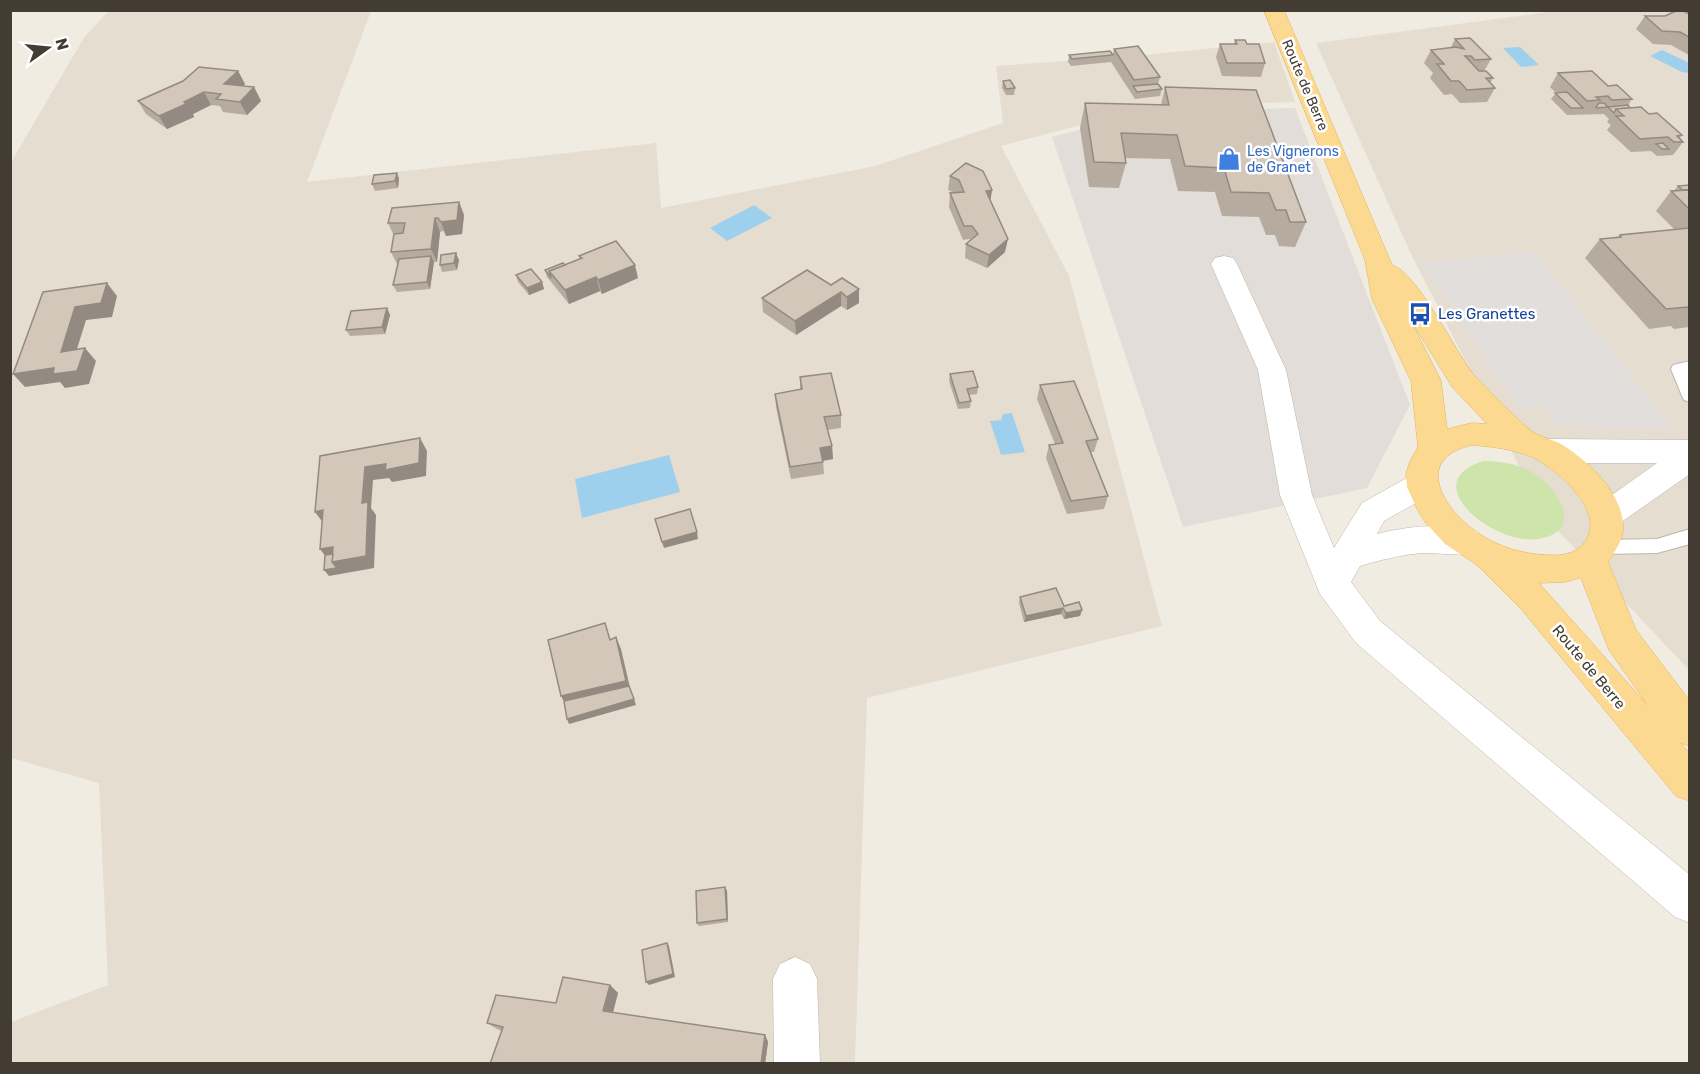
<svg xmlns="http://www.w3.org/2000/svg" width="1700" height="1074" font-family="Rubik,sans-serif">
	<rect width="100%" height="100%" fill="#f1ece2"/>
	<!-- residential -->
	<g fill="#e5ddd0">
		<polygon points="109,11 371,11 307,182 656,143 661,208 875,166 1003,123 996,66 1134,56 1274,42 1295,102 1150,107 1001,146 1069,276 1162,626 867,698 855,1063 11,1064 11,1022 108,985 99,783 11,758 10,164 85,36"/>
		<polygon points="1556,11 1689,11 1689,670 1545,517 1410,252 1316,43"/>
	</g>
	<!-- industrial -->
	<polygon fill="#e2ddd8" points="1295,108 1410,405 1367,488 1183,527 1052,137 1151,111"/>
	<!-- green -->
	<path fill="#cde5ab" d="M1483 461C1501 461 1519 464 1535 474 1561 491 1584 532 1538 539 1495 546 1414 483 1483 461Z"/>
	<!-- parking -->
	<polygon fill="#e1dedb" points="1534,252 1629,372 1674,428 1556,426 1543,407 1519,408 1422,263"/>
	<!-- water -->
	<g fill="#9ed0ee">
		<polygon points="1520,47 1539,65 1521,67 1503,48"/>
		<polygon points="1662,50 1689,63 1689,73 1682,72 1650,56"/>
		<polygon points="754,205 772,218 727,241 710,228"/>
		<polygon points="1012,413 1025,452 1001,455 990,421 1001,420 1003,414"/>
		<polygon points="669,455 680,492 582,518 575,479"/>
	</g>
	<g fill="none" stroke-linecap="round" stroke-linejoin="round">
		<!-- service casing -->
		<g stroke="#bfb6a8" stroke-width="2">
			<g id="service">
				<polygon points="1690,361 1690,402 1684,400 1682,396 1671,369 1673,365"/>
				<polygon points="1690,529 1690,544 1657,553 1602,554 1596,552 1593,547 1596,542 1602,540 1657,539"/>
			</g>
		</g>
		<!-- minor casing -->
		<g stroke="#bfb6a8" stroke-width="1">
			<g id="minor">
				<path d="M1224 256 1233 258 1237 264 1286 370 1312 495 1334 548 1362 503 1412 475 1423 472 1434 475 1439 484 1434 493 1384 521 1377 534C1408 526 1447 522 1478 532L1483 542 1478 552C1460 557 1444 553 1425 553 1403 554 1381 560 1360 566L1351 582 1380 621 1690 875V923L1675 917 1356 643 1320 594 1280 495 1258 370 1211 264 1215 258Z"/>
				<polygon points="1547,439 1690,440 1690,474 1617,525 1606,529 1595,525 1590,516 1595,507 1657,463 1547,463 1536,459 1532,451 1536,443"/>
				<polygon points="795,957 810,964 817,979 820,1064 774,1064 773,979 780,964"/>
			</g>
		</g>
		<!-- primary casing -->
		<g stroke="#e0b561" stroke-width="1">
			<path id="primary" d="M1264 10H1284L1392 265C1417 272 1455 351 1473 374 1482 384 1526 429 1536 434 1544 438 1553 440 1561 444 1587 460 1622 492 1623 525 1624 539 1615 551 1608 562L1636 630 1690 701V746L1680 743 1690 753V801L1676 796 1521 609 1477 565 1445 544 1425 522 1417 509 1407 487 1406 474 1410 461 1418 447 1411 381 1372 299 1365 260ZM1410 319 1453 388 1487 424 1472 423 1447 429 1441 381ZM1472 445C1493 447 1515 449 1534 458 1558 471 1608 512 1584 543 1575 554 1562 556 1547 555 1522 554 1499 547 1478 533 1444 510 1411 459 1472 445ZM1581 578 1609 650 1649 707 1539 583 1565 582Z"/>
		</g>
		<!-- service -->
		<use href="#service" fill="#fff" fill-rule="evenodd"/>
		<!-- minor -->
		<use href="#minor" fill="#fff" fill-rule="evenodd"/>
		<!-- primary -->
		<use href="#primary" fill="#fcd990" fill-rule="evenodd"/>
	</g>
	<!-- wall -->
	<g fill="#b5ab9e">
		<polygon points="1689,14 1689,55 1671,45 1653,44 1636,29 1645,16 1665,16"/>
		<polygon points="1455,39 1491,59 1484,71 1493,78 1490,83 1495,88 1487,102 1460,103 1452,94 1444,95 1430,78 1433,73 1424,63 1431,50 1451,47"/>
		<polygon points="1235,40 1265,63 1261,77 1222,76 1216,57 1220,44 1234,44"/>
		<polygon points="1114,49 1160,77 1158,84 1162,89 1160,96 1135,99 1111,62"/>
		<polygon points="1069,55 1113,55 1111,62 1071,66 1068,62"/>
		<polygon points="238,71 245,84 243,86 254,87 261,101 247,115 223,112 220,106 211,105 193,114 194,117 167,129 146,114 138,101"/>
		<polygon points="1558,73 1608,86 1632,99 1628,105 1630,108 1649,114 1682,135 1680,138 1683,142 1673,155 1657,156 1651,151 1631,152 1607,130 1611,125 1607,122 1609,119 1604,114 1567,115 1551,99 1556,93 1550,87"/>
		<polygon points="1003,81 1015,88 1014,95 1006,95 1002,88"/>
		<polygon points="1165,87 1306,222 1295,247 1279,246 1275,235 1266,235 1259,217 1222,216 1215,192 1178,191 1170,159 1125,158 1126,163 1119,188 1089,187 1080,128 1085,103 1161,105"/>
		<polygon points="397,173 399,179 398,188 375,191 372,184"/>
		<polygon points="950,176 992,190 990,200 1005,252 987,268 965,258 966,244 971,240 970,239 963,240 949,207 950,193 955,193 948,190"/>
		<polygon points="1689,185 1689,327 1674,329 1671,326 1649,329 1585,258 1600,239 1618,237 1620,235 1675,230 1656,211 1671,191 1674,191 1678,186"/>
		<polygon points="459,202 464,215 462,234 446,236 444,231 440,232 437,262 434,262 430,289 397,292 393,285 398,266 391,252 394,236 388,223"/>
		<polygon points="579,256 638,278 602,294 600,291 569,304 547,277 545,270 565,265 580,259"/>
		<polygon points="459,260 457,270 442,272 440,265"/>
		<polygon points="516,275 542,282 544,289 529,295 518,282"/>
		<polygon points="831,285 859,303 847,310 841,306 796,335 763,312 762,298"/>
		<polygon points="387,308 390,315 385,334 350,336 346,330"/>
		<polygon points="950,374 978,387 977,394 969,395 971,401 970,408 958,409 949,381"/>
		<polygon points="800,377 841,415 841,428 827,430 832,446 833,459 823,461 824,474 791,479 776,407 775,394 800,390"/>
		<polygon points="1040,385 1098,439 1094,452 1090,452 1108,496 1104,509 1067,514 1046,458 1049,445 1055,444 1037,399"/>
		<polygon points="1020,597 1064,606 1082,610 1080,616 1064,619 1061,614 1024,622 1019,603"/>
		<polygon points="725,887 727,891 728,922 699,926 697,923"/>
		<polygon points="610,985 618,993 613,1013 765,1035 768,1042 765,1064 490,1064 502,1031 499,1030 487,1023 556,1003"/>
	</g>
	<!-- shaded-wall -->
	<g fill="#938b81">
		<polygon points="238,71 245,84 231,98 224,84"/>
		<polygon points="254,87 261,101 247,115 240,102"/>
		<polygon points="204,92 211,105 193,114 194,117 167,129 159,116 184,102"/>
		<polygon points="397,173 399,179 398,188 395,181"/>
		<polygon points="992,190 990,204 986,191"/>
		<polygon points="459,202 464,215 462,234 446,236 441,222"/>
		<polygon points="435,218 440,232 437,262 431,249"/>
		<polygon points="1008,239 1005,252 987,268 989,255"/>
		<polygon points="456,253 459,260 457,270 454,263"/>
		<polygon points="431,256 434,262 430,289 427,282"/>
		<polygon points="635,265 638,278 602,294 598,280"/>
		<polygon points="596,277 600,291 569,304 565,290"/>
		<polygon points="542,282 544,289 529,295 527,288"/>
		<polygon points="107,283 117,296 112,317 86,320 72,365 61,352 75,307"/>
		<polygon points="859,289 859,303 847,310 847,297"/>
		<polygon points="841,292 841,306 796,335 795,321"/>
		<polygon points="387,308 390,315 385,334 382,327"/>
		<polygon points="85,348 96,361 89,384 65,388 60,382 25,387 13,374 54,368"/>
		<polygon points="420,438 427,451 426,476 392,482 389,478 373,480 371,508 376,515 374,568 329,576 324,570 329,561 320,549 362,503 365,467"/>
		<polygon points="832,446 833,459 821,461 820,448"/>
		<polygon points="323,510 324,524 315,512"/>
		<polygon points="697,532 698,539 664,548 662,542"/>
		<polygon points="1063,608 1061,614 1024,622 1026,616"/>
		<polygon points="1082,610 1080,616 1064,619 1066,613"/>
		<polygon points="616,637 621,649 631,692 567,707 561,696"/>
		<polygon points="634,699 636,705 569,724 567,719"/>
		<polygon points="725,887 727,891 728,922 727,919"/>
		<polygon points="667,943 669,946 675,977 649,985 646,982"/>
		<polygon points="610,985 618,993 611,1019 603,1011"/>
		<polygon points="765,1035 768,1042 765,1064 761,1064"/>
	</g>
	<!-- building -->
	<g fill="#d2c7b8" stroke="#938b81" stroke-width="1.5">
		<polygon points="1678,10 1682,10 1689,14 1689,37 1680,32 1662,31 1645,16 1665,16"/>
		<polygon points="1470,38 1491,59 1475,60 1471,56 1465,56 1479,71 1486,71 1493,78 1486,78 1495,88 1467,90 1459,81 1451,81 1437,64 1444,64 1431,50 1456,47 1464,49 1455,39"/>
		<polygon points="1235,40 1245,40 1247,44 1259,44 1265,63 1227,63 1220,44 1237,44"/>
		<polygon points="1138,46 1160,77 1134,80 1114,49"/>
		<polygon points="1110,51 1113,55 1072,59 1069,55"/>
		<polygon points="199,67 238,71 224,84 254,87 240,102 216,99 221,94 204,92 184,102 186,104 159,116 138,101 183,81"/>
		<polygon points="1592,71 1608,86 1617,85 1632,99 1612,100 1608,96 1596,97 1600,100 1587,101 1558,73"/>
		<polygon points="1010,80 1015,88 1006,89 1003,81"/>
		<polygon points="1158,84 1162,89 1137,92 1133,86"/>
		<polygon points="1165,87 1256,90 1306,222 1290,222 1286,210 1276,210 1269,193 1231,192 1224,168 1185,166 1177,135 1121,133 1126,163 1094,162 1085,103 1169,105"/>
		<polygon points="1567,92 1583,108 1571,108 1555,93"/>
		<polygon points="1599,103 1604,103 1608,107 1597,108 1596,107"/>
		<polygon points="1628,105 1630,108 1616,109 1614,113 1608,107"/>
		<polygon points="1641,107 1649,114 1657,113 1682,135 1677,136 1683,142 1674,142 1668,137 1640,139 1616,116 1624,116 1616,109"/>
		<polygon points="1663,143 1669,149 1662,149 1656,144"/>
		<polygon points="966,163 983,171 992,190 986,191 1008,239 989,255 966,244 978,234 972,226 964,226 950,193 964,192 959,180 950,176"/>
		<polygon points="397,173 395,181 372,184 374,175"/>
		<polygon points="1689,185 1689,192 1688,190 1683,190 1678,186"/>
		<polygon points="1688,190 1689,192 1689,209 1671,191"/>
		<polygon points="459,202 457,220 441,222 438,218 435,218 431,249 391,252 394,234 403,233 405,223 388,223 392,208"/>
		<polygon points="1689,228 1689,308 1688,307 1666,309 1600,239 1621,237 1620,235"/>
		<polygon points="616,241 635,265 598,280 596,277 565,290 549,271 582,258 579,256"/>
		<polygon points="456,253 454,263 440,265 441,255"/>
		<polygon points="431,256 427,282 393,285 399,259"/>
		<polygon points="563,263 565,265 549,271 551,278 545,270"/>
		<polygon points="531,269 542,282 527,288 516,275"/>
		<polygon points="807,270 831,285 842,278 859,289 847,297 841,292 795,321 762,298"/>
		<polygon points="107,283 101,303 75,307 61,352 85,348 77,371 53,374 54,368 13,374 43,292"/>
		<polygon points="387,308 382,327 346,330 351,311"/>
		<polygon points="973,371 978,387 967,389 971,401 959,403 950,374"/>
		<polygon points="831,373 841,415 824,417 832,446 820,448 823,462 790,467 775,394 802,389 800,377"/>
		<polygon points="1074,381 1098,439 1086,441 1108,496 1071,501 1049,445 1063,443 1040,385"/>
		<polygon points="420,438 419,463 385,470 386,464 365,467 362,503 368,502 366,556 332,562 333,547 320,549 323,510 315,512 320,456"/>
		<polygon points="690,509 697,532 662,542 655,519"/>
		<polygon points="333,554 332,562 337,568 324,570 325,555"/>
		<polygon points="1056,588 1064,606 1079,602 1082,610 1066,613 1063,608 1026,616 1020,597"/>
		<polygon points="605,623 610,640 616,637 626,681 561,696 548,640"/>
		<polygon points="629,686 634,699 567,719 564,701"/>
		<polygon points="725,887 727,919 697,923 696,891"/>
		<polygon points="667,943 673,974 646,982 642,950"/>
		<polygon points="563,977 610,985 603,1011 765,1035 761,1064 490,1064 503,1027 487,1023 496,995 556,1003"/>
	</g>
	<!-- icons -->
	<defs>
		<g id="shop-bare" transform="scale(1.8)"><path d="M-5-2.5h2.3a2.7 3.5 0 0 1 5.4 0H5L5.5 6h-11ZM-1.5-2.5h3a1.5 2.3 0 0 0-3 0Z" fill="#3f7fe0" stroke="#fff" stroke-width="2.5" paint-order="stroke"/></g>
		<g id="bus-bare" transform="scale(1.8)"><path d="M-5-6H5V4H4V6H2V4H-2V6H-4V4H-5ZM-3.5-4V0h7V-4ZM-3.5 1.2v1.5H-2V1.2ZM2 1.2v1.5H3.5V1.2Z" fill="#1a4fb4" stroke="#fff" stroke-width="2.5" paint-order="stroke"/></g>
	</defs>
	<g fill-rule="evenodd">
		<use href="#shop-bare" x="1229" y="159"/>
		<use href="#bus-bare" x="1420" y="314"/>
	</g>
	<g text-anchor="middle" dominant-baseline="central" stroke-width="5" stroke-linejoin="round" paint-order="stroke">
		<!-- far-street labels -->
		<g font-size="14" fill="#423c33" stroke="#fff">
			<text transform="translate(1305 85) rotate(67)">Route de Berre</text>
		</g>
		<!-- far-shop labels -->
		<g font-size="14" fill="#366cbe" stroke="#fff" text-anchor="start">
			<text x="1247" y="151">Les Vignerons<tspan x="1247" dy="16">de Granet</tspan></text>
		</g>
		<!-- transit labels -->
		<g font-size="15" fill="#164399" stroke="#fff" text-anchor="start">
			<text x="1438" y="314">Les Granettes</text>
		</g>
		<!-- street labels -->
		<g font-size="15" fill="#423c33" stroke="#fff">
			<text transform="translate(1589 667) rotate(50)">Route de Berre</text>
		</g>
	</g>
	<!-- border -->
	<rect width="1700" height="1074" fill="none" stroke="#423c33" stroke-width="24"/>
	<!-- north arrow -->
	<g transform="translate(48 48) rotate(75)" stroke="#ffffff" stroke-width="4.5" paint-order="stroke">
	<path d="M0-4.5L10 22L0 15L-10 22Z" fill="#423c33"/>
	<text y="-9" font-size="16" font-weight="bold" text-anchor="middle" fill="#423c33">N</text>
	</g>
</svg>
